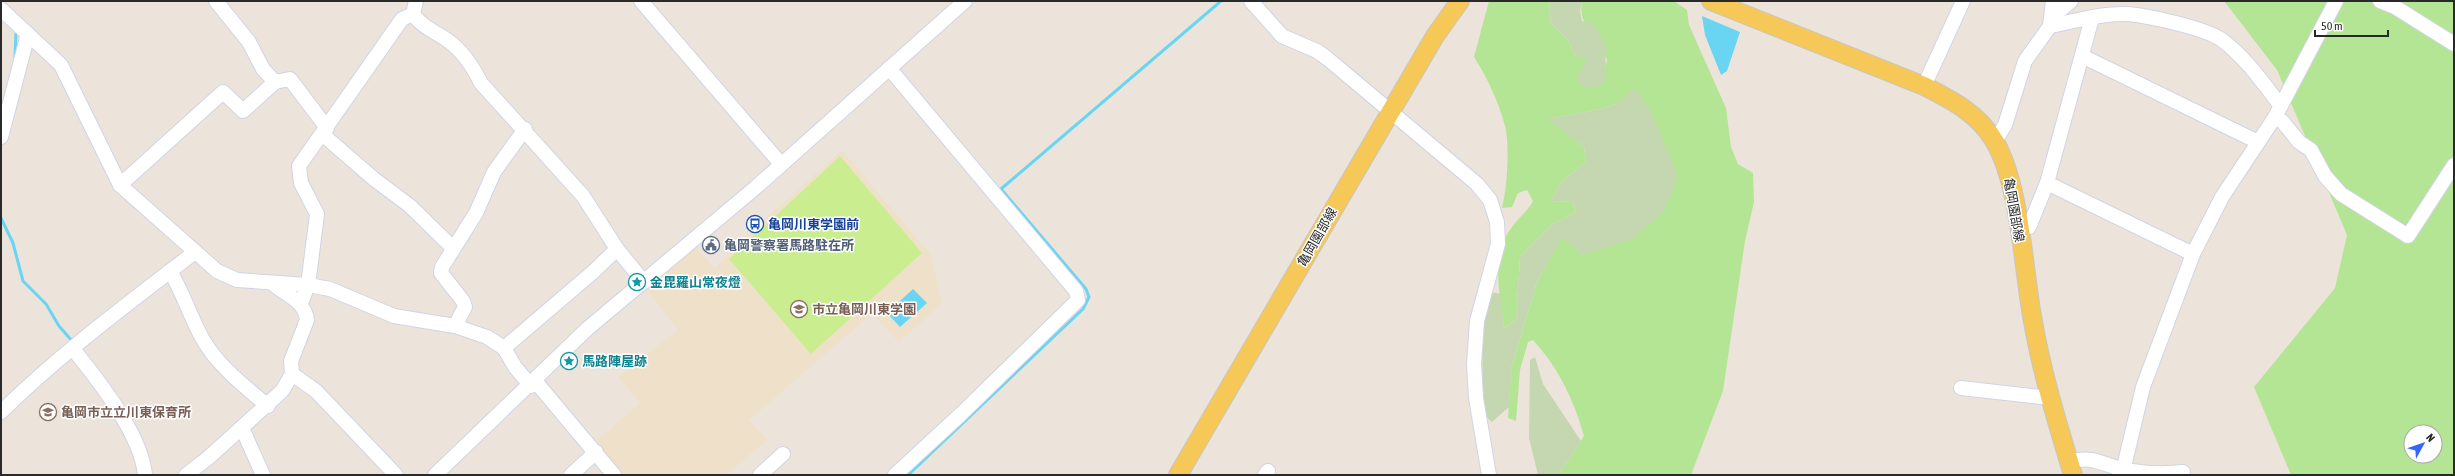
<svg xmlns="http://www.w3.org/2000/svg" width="2455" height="476" font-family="'Asap Condensed','Noto Sans JP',sans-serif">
	<rect width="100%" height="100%" fill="#ece4db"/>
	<!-- education -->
	<polygon fill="#efe1c9" points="842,150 931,255 942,304 899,342 872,314 749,420 768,440 726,475 621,475 593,444 640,403 618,377 678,330 646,289 696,248 715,268 730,255 728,252"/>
	<!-- green -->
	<g fill="#b4e595" fill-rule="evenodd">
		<path d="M1489 1H1549L1551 23 1567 39 1576 56 1586 58V62L1604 74 1607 60C1598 39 1577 25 1582 1H1674L1687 10 1689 25 1726 108 1731 147 1738 164 1753 173 1754 202 1745 241 1723 391 1691 475H1557L1567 463 1584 436C1574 400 1558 367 1533 340L1528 342 1520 370 1516 421 1508 418 1511 369 1537 282 1562 236 1583 255 1617 104 1592 111 1549 119 1584 147 1586 162 1562 181 1550 202 1573 201 1576 212 1553 224 1520 257 1516 320 1504 328C1500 295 1490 256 1512 227 1519 217 1527 212 1533 201L1527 190 1518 193 1512 207 1502 208C1507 189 1510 145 1505 126 1499 103 1487 77 1474 57Z"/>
		<path d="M2224 1H2454V475H2291L2254 387 2335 288 2347 235 2277 70ZM2411 432H2435V456H2411Z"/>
	</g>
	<!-- cemetery -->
	<g fill="#c5d7b1">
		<path d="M1549 1H1582L1580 11 1582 21 1593 24 1608 49 1604 53C1608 63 1604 71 1606 80L1595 88 1584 87 1576 78 1586 62V59L1576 56 1567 39 1551 23Z"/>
		<path d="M1635 88 1651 112 1678 177 1664 211 1632 239 1583 255 1562 237 1537 282 1511 369 1509 407 1492 422 1485 416C1482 375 1479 332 1491 292L1500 294 1504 328 1516 320 1520 257 1553 224 1576 212 1573 201 1550 202 1562 181 1586 162 1584 147 1548 119 1592 111 1617 104Z"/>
		<polygon points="1535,357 1543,384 1581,441 1567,463 1557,475 1538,475 1529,438 1530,360"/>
	</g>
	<!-- pitch -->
	<polygon fill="#caed90" points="840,156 922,253 811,354 729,259"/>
	<!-- water -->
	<g fill="#69d5f2">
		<polygon points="1702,16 1740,32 1727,71 1721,75 1705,35"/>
		<polygon points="913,289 927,303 900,327 887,313"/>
	</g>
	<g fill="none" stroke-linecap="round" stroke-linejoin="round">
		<!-- stream -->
		<g stroke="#69d5f2" stroke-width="3">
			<polyline points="15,57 16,33"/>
			<polyline points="1,218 13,243 23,281 46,304 59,326 73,342"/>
			<polyline points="908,475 1083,309 1089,297 1086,289 1001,189 1221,1"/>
		</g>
		<!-- minor casing -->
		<g stroke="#d0d4e3" stroke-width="16">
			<g id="minor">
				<polyline points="216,1 249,42 263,69 275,82"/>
				<path d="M416 1 413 14C422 27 434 31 447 40 462 50 473 67 481 83L583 196 617 249 644 282"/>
				<polyline points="641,1 781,164"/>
				<polyline points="1251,1 1282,36 1317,51 1328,59 1477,184 1490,200 1497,222 1498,244 1477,321 1474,364 1476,398 1489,475"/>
				<polyline points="2380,1 2395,7 2454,44"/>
				<polyline points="1,9 61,65 120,185 217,271 237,280 308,285 330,289 394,316 455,326 487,337 504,348 515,367 531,386"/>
				<polyline points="2051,18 2071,1"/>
				<path d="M2050 26C2075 21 2103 13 2128 14 2149 16 2205 28 2222 40 2245 57 2263 83 2281 106"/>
				<polyline points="2082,56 2258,142"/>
				<polyline points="889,68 1076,291 1078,300 960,415 895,475"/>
				<polyline points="1924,86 1963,1"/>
				<polyline points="2275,117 2282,121 2299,142 2311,150 2325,176 2341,194 2408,236 2454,165"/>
				<polyline points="322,134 374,179 410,206 453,248"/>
				<polyline points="1,137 28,34"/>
				<polyline points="1995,141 2005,125 2025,61 2050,26 2053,1"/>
				<polyline points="2047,183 2193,254"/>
				<polyline points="120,185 223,92 243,111 275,82 290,79 327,128"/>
				<polyline points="2018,229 2029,227 2047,183 2092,18"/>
				<path d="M170 271C183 293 190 316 202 338 217 365 244 386 268 406"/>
				<polyline points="301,303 308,285 317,214 301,183 299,166 402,19 413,14"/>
				<polyline points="455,326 465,307 463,301 441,273 442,267 476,213 494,172 525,129"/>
				<polyline points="504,348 593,272 617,249"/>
				<path d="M73 349C99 381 141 434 145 475"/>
				<polyline points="292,374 316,391 396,475"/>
				<polyline points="535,381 614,475"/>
				<polyline points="1961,388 2050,398"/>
				<path d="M1 412C61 353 129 303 195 252"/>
				<polyline points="242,428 263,475"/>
				<path d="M2069 462C2091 455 2101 464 2122 469 2141 473 2164 474 2183 472"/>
				<path d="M186 475 208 458 282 391 292 374 291 361 307 320C305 301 286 295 273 284"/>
				<polyline points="435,475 587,329 755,188 965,1"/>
				<polyline points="571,475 596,452"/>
				<polyline points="760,475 783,454"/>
				<polyline points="1265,475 1268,471"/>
				<polyline points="2122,475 2143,387 2193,254 2222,197 2275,117 2336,1"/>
			</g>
		</g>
		<!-- major casing -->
		<g stroke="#c7c7c7" stroke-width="20">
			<g id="major">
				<path d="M1711 1 1924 86C1952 100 1979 114 1995 142 2020 186 2023 265 2032 316 2041 370 2057 422 2073 475"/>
				<polyline points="1178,475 1435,36 1460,1"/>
			</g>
		</g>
		<!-- minor -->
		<use href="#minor" stroke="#fff" stroke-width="14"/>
		<!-- major -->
		<use href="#major" stroke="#f5c857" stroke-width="18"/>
	</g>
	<!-- icons -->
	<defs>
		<g id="bus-ring" transform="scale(0.9)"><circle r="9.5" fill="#fff" stroke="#1a4fb4" stroke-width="1.5"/><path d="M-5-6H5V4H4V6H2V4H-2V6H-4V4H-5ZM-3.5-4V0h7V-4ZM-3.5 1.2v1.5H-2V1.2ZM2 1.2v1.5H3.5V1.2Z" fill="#1a4fb4"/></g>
		<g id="civic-ring" transform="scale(0.9)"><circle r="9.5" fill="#fff" stroke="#5c6f8a" stroke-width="1.5"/><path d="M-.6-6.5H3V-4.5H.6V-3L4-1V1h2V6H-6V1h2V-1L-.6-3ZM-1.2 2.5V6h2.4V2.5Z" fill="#5c6f8a"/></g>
		<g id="sight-ring" transform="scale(0.9)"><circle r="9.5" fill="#fff" stroke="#0f9aa8" stroke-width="1.5"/><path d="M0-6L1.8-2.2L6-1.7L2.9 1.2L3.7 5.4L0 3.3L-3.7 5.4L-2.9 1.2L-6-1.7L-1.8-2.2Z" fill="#0f9aa8"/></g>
		<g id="school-ring" transform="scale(0.9)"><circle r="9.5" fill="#fff" stroke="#8d6e63" stroke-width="1.5"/><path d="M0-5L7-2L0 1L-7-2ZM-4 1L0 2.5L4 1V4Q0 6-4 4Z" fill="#8d6e63"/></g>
	</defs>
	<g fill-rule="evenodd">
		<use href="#bus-ring" x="755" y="224"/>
		<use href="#civic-ring" x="711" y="245"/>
		<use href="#sight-ring" x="637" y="282"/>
		<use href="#school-ring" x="799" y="309"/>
		<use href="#sight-ring" x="569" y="361"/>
		<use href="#school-ring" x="48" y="412"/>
	</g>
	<g text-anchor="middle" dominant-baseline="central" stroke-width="3" stroke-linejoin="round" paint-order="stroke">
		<!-- street labels -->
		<g font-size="13" fill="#292929" stroke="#fff">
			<text transform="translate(2014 210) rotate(80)">亀岡園部線</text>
			<text transform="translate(1317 237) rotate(-60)">亀岡園部線</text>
		</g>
		<!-- transit labels -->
		<g font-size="13" font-weight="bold" fill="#164399" stroke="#fff" text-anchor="start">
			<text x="768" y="224">亀岡川東学園前</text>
		</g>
		<!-- service labels -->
		<g font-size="13" font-weight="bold" fill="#4e5e75" stroke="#fff" text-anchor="start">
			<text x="724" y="245">亀岡警察署馬路駐在所</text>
		</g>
		<!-- culture labels -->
		<g font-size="13" font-weight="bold" fill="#0d838f" stroke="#fff" text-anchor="start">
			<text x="650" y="282">金毘羅山常夜燈</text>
			<text x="582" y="361">馬路陣屋跡</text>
		</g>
		<!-- education labels -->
		<g font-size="13" font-weight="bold" fill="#785e54" stroke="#fff" text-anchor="start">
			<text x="812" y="309">市立亀岡川東学園</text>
			<text x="61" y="412">亀岡市立立川東保育所</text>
		</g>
	</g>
	<!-- border -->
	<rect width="2455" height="476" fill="none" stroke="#292929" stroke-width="4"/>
	<!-- north arrow -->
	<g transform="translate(2423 444) rotate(50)"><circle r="19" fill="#ffffff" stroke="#a9a9a9"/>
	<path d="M0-3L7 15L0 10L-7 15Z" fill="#3565ff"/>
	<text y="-6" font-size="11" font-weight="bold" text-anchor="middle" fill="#292929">N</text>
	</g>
	<!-- scale -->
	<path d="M2315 30v6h73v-6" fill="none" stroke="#292929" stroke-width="2"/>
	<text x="2321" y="30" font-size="12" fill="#292929" stroke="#ffffff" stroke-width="3" paint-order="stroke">50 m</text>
</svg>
